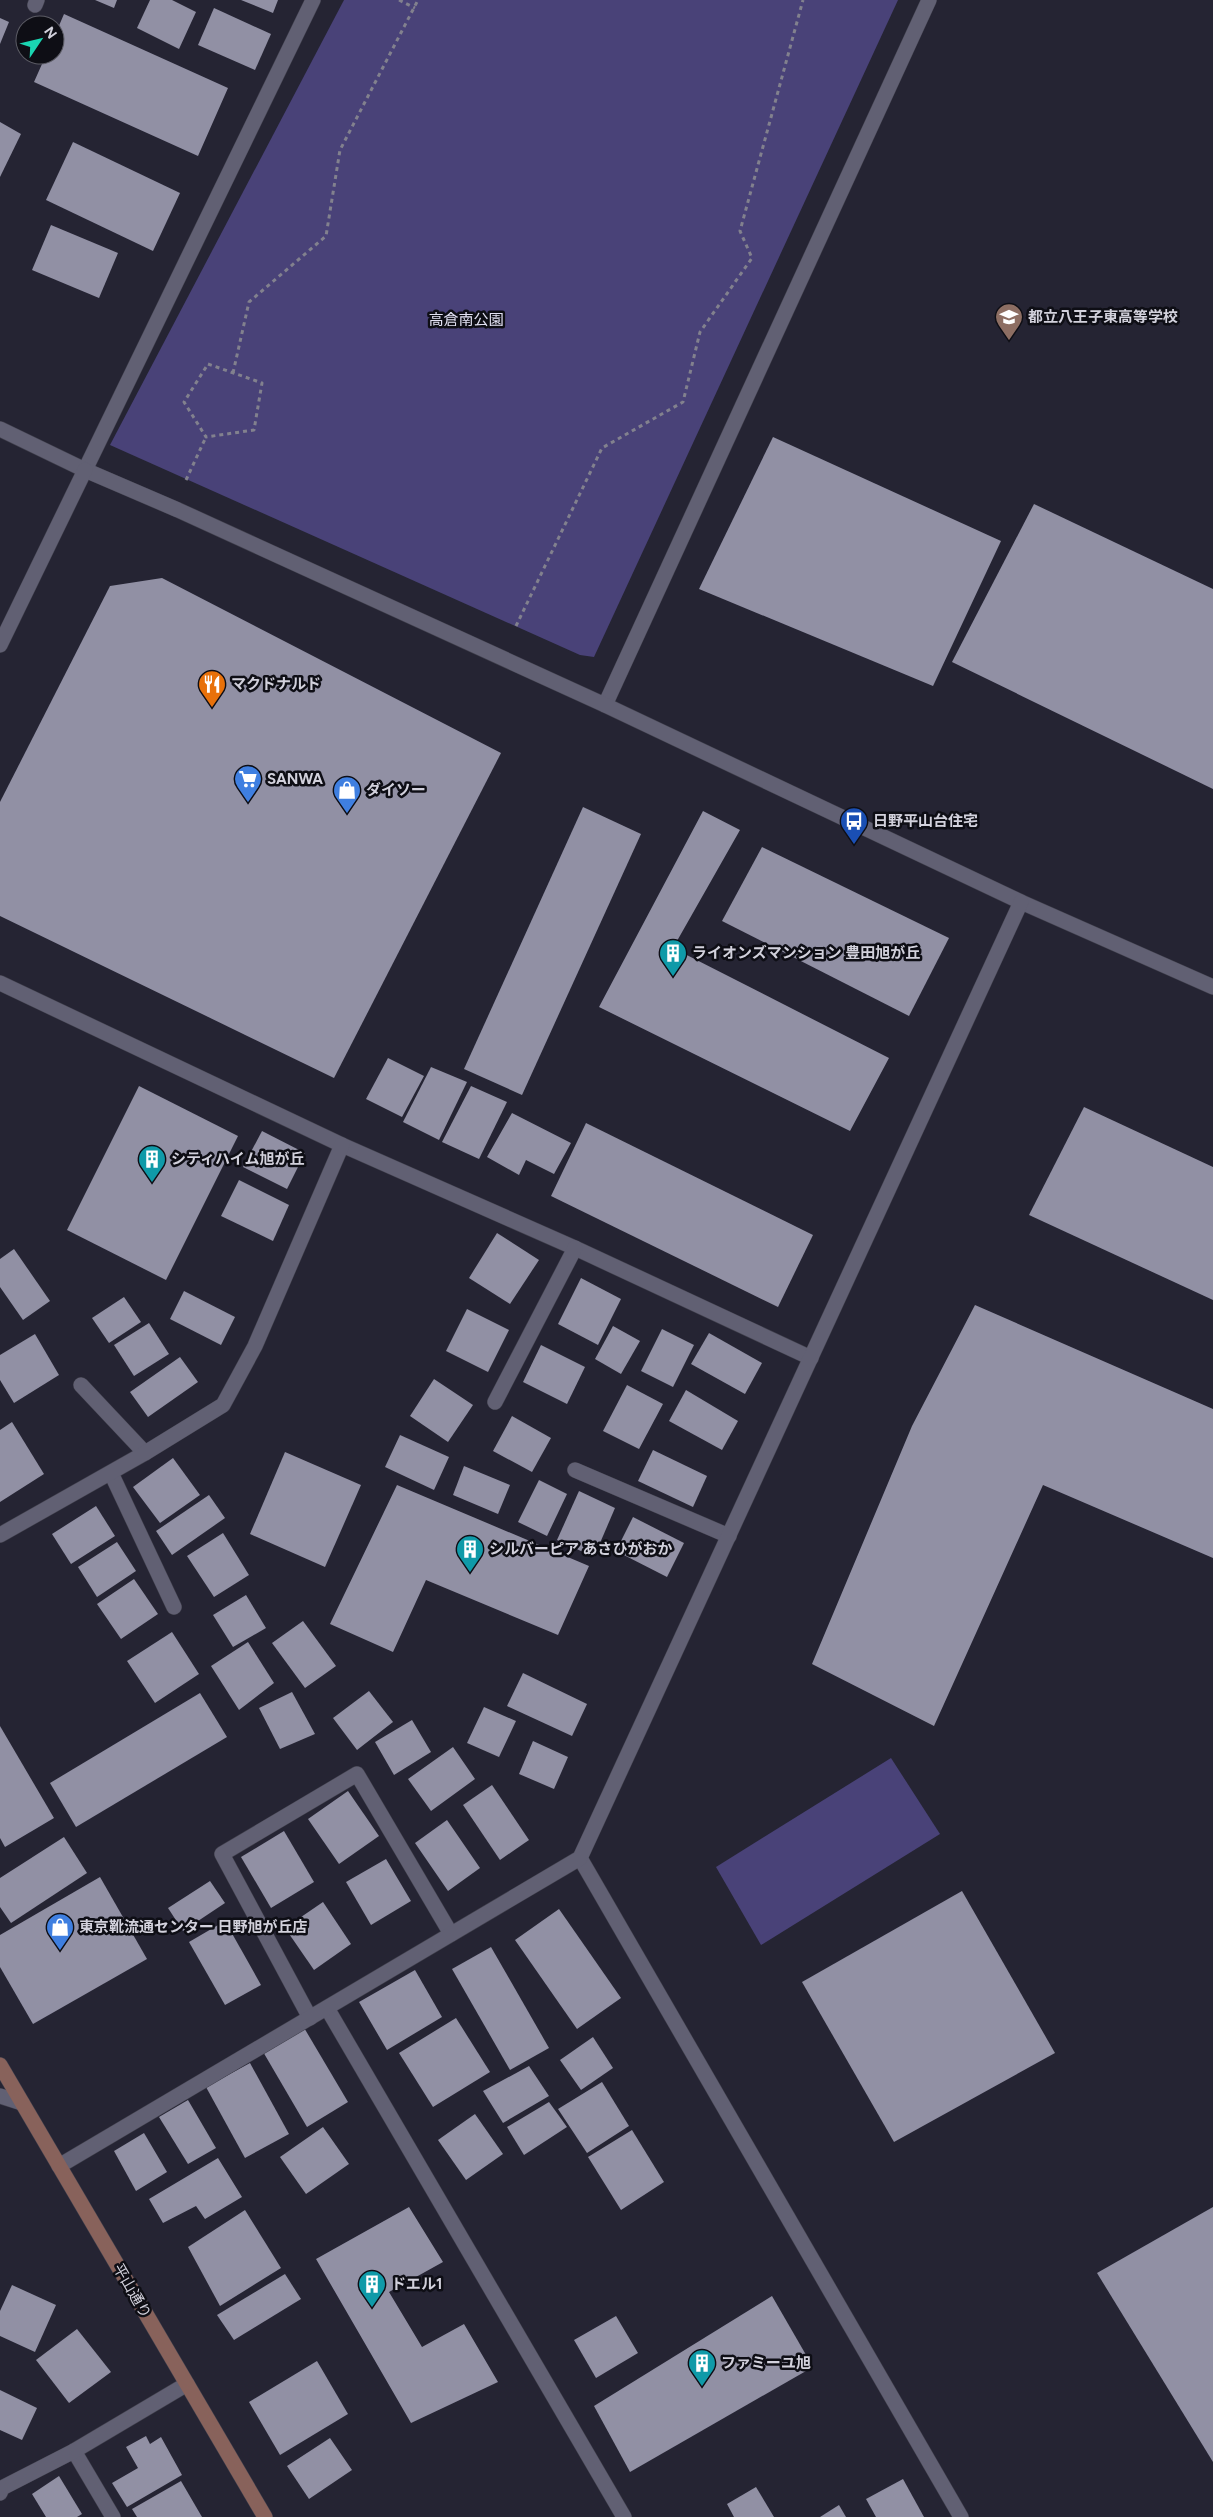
<svg xmlns="http://www.w3.org/2000/svg" width="1213" height="2517" font-family="Figtree,'Noto Sans JP',sans-serif">
	<rect width="100%" height="100%" fill="#252433"/>
	<!-- green -->
	<g fill="#494278">
		<polygon points="344,0 898,0 594,657 580,655 110,445"/>
		<polygon points="891,1758 940,1834 761,1945 716,1867"/>
	</g>
	<!-- building -->
	<g fill="#9190a4">
		<polygon points="95,0 117,0 114,8"/>
		<polygon points="150,0 172,0 196,12 179,49 137,28"/>
		<polygon points="241,0 278,0 273,13"/>
		<polygon points="214,8 271,34 255,70 198,45"/>
		<polygon points="64,14 228,88 198,156 34,82 46,55 55,55 55,35"/>
		<polygon points="0,18 9,22 0,44"/>
		<polygon points="0,122 21,134 0,177"/>
		<polygon points="73,142 180,193 153,251 46,200"/>
		<polygon points="51,225 118,253 99,298 32,270"/>
		<polygon points="773,437 1001,541 933,686 699,589"/>
		<polygon points="1034,504 1213,589 1213,789 952,662"/>
		<polygon points="162,578 501,753 334,1078 0,916 0,802 110,586"/>
		<polygon points="583,807 641,834 522,1095 464,1069"/>
		<polygon points="703,811 740,830 673,948 889,1058 850,1131 599,1007"/>
		<polygon points="762,847 949,938 909,1016 722,921"/>
		<polygon points="388,1058 424,1076 402,1117 366,1099"/>
		<polygon points="431,1067 467,1082 439,1140 403,1122"/>
		<polygon points="139,1086 238,1136 166,1280 67,1230"/>
		<polygon points="471,1086 507,1102 479,1159 442,1142"/>
		<polygon points="1084,1107 1213,1167 1213,1300 1029,1215"/>
		<polygon points="512,1113 571,1143 554,1174 526,1160 519,1175 487,1157"/>
		<polygon points="586,1123 813,1235 778,1307 551,1196"/>
		<polygon points="262,1131 305,1153 287,1189 243,1167"/>
		<polygon points="239,1180 289,1205 273,1241 221,1216"/>
		<polygon points="497,1233 539,1260 510,1304 469,1278"/>
		<polygon points="14,1249 50,1301 23,1320 0,1287 0,1259"/>
		<polygon points="581,1278 621,1299 598,1345 558,1324"/>
		<polygon points="184,1291 235,1317 221,1345 170,1319"/>
		<polygon points="124,1297 141,1322 109,1343 92,1318"/>
		<polygon points="975,1305 1213,1409 1213,1558 1043,1485 934,1726 812,1664 912,1426"/>
		<polygon points="467,1309 509,1330 488,1372 446,1351"/>
		<polygon points="149,1323 169,1354 134,1376 114,1345"/>
		<polygon points="613,1326 640,1341 621,1374 595,1359"/>
		<polygon points="662,1329 694,1345 673,1387 641,1371"/>
		<polygon points="709,1333 762,1363 745,1394 691,1364"/>
		<polygon points="35,1334 59,1375 14,1403 0,1380 0,1355"/>
		<polygon points="541,1345 585,1367 567,1404 523,1382"/>
		<polygon points="180,1357 198,1382 148,1417 130,1392"/>
		<polygon points="434,1379 473,1405 448,1442 410,1416"/>
		<polygon points="627,1385 663,1404 639,1449 603,1431"/>
		<polygon points="686,1390 738,1421 722,1450 669,1421"/>
		<polygon points="512,1416 551,1438 532,1472 493,1451"/>
		<polygon points="12,1422 44,1474 0,1502 0,1430"/>
		<polygon points="400,1435 449,1457 434,1490 385,1467"/>
		<polygon points="653,1450 707,1476 693,1507 638,1481"/>
		<polygon points="285,1452 361,1485 325,1567 250,1534"/>
		<polygon points="173,1458 200,1495 160,1523 133,1487"/>
		<polygon points="464,1466 510,1485 498,1514 453,1495"/>
		<polygon points="539,1480 567,1494 547,1536 518,1522"/>
		<polygon points="397,1485 589,1566 558,1635 426,1580 393,1652 330,1624"/>
		<polygon points="579,1491 615,1508 594,1557 557,1540"/>
		<polygon points="209,1495 225,1518 172,1555 156,1531"/>
		<polygon points="96,1506 115,1536 71,1564 52,1534"/>
		<polygon points="633,1517 684,1543 667,1577 616,1551"/>
		<polygon points="223,1533 249,1575 214,1597 187,1556"/>
		<polygon points="117,1542 136,1571 97,1597 78,1567"/>
		<polygon points="134,1579 158,1614 121,1639 97,1604"/>
		<polygon points="246,1595 266,1628 233,1647 213,1615"/>
		<polygon points="303,1621 336,1666 305,1688 272,1643"/>
		<polygon points="172,1632 199,1674 155,1703 127,1661"/>
		<polygon points="248,1642 274,1683 239,1710 211,1666"/>
		<polygon points="523,1673 587,1704 572,1736 507,1706"/>
		<polygon points="369,1691 393,1722 357,1750 333,1718"/>
		<polygon points="292,1692 315,1734 280,1749 259,1708"/>
		<polygon points="200,1693 227,1737 76,1827 50,1783"/>
		<polygon points="484,1707 516,1721 499,1757 467,1743"/>
		<polygon points="412,1720 431,1752 394,1775 375,1742"/>
		<polygon points="0,1726 54,1818 5,1847 0,1838"/>
		<polygon points="533,1741 568,1757 554,1789 519,1774"/>
		<polygon points="453,1747 475,1779 431,1811 408,1779"/>
		<polygon points="492,1785 529,1840 500,1860 463,1805"/>
		<polygon points="348,1791 379,1836 339,1864 308,1819"/>
		<polygon points="447,1820 480,1868 448,1891 415,1843"/>
		<polygon points="284,1831 314,1882 271,1908 241,1857"/>
		<polygon points="64,1837 87,1873 11,1923 0,1907 0,1878"/>
		<polygon points="386,1859 411,1901 371,1925 346,1882"/>
		<polygon points="100,1877 147,1959 33,2024 0,1967 0,1935"/>
		<polygon points="210,1881 225,1903 183,1931 168,1908"/>
		<polygon points="962,1891 1055,2053 894,2142 802,1982"/>
		<polygon points="323,1902 351,1944 314,1970 285,1928"/>
		<polygon points="559,1909 621,1998 577,2029 515,1940"/>
		<polygon points="225,1921 261,1985 225,2005 189,1942"/>
		<polygon points="491,1947 549,2048 510,2070 452,1969"/>
		<polygon points="415,1970 442,2017 387,2050 359,2002"/>
		<polygon points="456,2018 490,2072 433,2107 399,2053"/>
		<polygon points="303,2026 348,2102 307,2127 262,2050"/>
		<polygon points="593,2037 613,2068 581,2090 560,2060"/>
		<polygon points="250,2063 289,2134 245,2158 206,2087"/>
		<polygon points="529,2066 549,2096 503,2123 483,2091"/>
		<polygon points="602,2082 629,2126 587,2153 558,2109"/>
		<polygon points="188,2100 216,2148 188,2164 159,2117"/>
		<polygon points="549,2102 567,2127 524,2155 507,2127"/>
		<polygon points="475,2114 503,2154 466,2180 438,2140"/>
		<polygon points="323,2127 349,2164 306,2194 280,2157"/>
		<polygon points="632,2130 664,2182 621,2210 588,2157"/>
		<polygon points="144,2133 167,2172 136,2191 114,2151"/>
		<polygon points="218,2158 242,2197 205,2219 196,2206 163,2223 149,2199"/>
		<polygon points="409,2207 443,2262 389,2292 422,2347 464,2324 498,2382 411,2423 316,2259"/>
		<polygon points="1213,2207 1213,2462 1097,2273"/>
		<polygon points="245,2210 281,2268 220,2306 188,2247"/>
		<polygon points="285,2274 301,2299 234,2340 217,2315"/>
		<polygon points="12,2285 56,2305 35,2352 0,2336 0,2311"/>
		<polygon points="772,2296 813,2367 630,2472 594,2406"/>
		<polygon points="616,2316 638,2353 596,2378 574,2340"/>
		<polygon points="77,2329 111,2372 69,2403 36,2360"/>
		<polygon points="317,2361 348,2414 280,2455 249,2402"/>
		<polygon points="0,2390 37,2408 22,2440 0,2430"/>
		<polygon points="146,2436 150,2444 161,2437 182,2475 127,2507 112,2483 138,2468 126,2447"/>
		<polygon points="330,2438 352,2470 309,2499 287,2466"/>
		<polygon points="59,2476 82,2514 77,2517 46,2517 32,2494"/>
		<polygon points="903,2479 924,2517 876,2517 866,2499"/>
		<polygon points="181,2481 202,2517 137,2517 132,2509"/>
		<polygon points="756,2487 774,2517 734,2517 727,2504"/>
		<polygon points="839,2505 846,2517 820,2517"/>
	</g>
	<g fill="none" stroke-linecap="round" stroke-linejoin="round">
		<!-- service casing -->
		<g stroke="#41404d" stroke-width="16">
			<polyline id="service" points="35,5 37,0"/>
		</g>
		<!-- minor casing -->
		<g stroke="#41404d" stroke-width="16">
			<g id="minor">
				<polyline points="85,470 313,0"/>
				<polyline points="605,705 929,0"/>
				<polyline points="0,983 342,1145 575,1248 811,1358"/>
				<polyline points="81,1385 145,1453"/>
				<polyline points="495,1402 575,1248"/>
				<polyline points="575,1470 729,1536"/>
				<polyline points="111,1473 174,1607"/>
				<polyline points="0,1535 145,1453 223,1405 255,1346 342,1145"/>
				<polyline points="327,2008 624,2517"/>
				<polyline points="310,2018 222,1854 357,1774 451,1934"/>
				<polyline points="0,2096 22,2103"/>
				<polyline points="74,2451 113,2517"/>
				<polyline points="0,2493 2,2488 74,2451 187,2384"/>
			</g>
		</g>
		<!-- tertiary casing -->
		<g stroke="#41404d" stroke-width="16">
			<g id="tertiary">
				<polyline points="0,429 85,470 178,510 605,705 1021,902 1213,987"/>
				<polyline points="0,645 85,470"/>
				<polyline points="580,1858 961,2517"/>
				<polyline points="59,2166 580,1858 1021,902"/>
			</g>
		</g>
		<!-- secondary casing -->
		<g stroke="#41404d" stroke-width="16">
			<polyline id="secondary" points="0,2065 265,2517"/>
		</g>
		<!-- path -->
		<g stroke="#82818e" stroke-width="3" stroke-dasharray="4 4" stroke-linecap="butt">
			<polyline points="399,0 415,8"/>
			<polygon points="208,364 262,383 254,430 206,437 184,402"/>
			<polyline points="233,373 249,302 326,236 340,150 418,0"/>
			<polyline points="186,480 206,437"/>
			<polyline points="516,626 602,448 683,402 700,332 752,258 740,231 803,0"/>
		</g>
		<!-- service -->
		<use href="#service" stroke="#616073" stroke-width="15"/>
		<!-- minor -->
		<use href="#minor" stroke="#616073" stroke-width="15"/>
		<!-- tertiary -->
		<use href="#tertiary" stroke="#616073" stroke-width="15"/>
		<!-- secondary -->
		<use href="#secondary" stroke="#88625b" stroke-width="15"/>
	</g>
	<!-- icons -->
	<defs>
		<g id="school-pin" transform="scale(1.4375)"><path d="M0 17L-7.5 6A9.5 9.5 0 1 1 7.5 6Z" fill="#8d6e63" stroke="#0e0e15"/><path d="M0-5L7-2L0 1L-7-2ZM-4 1L0 2.5L4 1V4Q0 6-4 4Z" fill="#fff"/></g>
		<g id="restaurant-pin" transform="scale(1.4375)"><path d="M0 17L-7.5 6A9.5 9.5 0 1 1 7.5 6Z" fill="#e8710a" stroke="#0e0e15"/><path d="M-5-6h1v4h1v-4h1v4h1v-4h1v5L-1.5 .5V6h-2V.5L-5-1ZM5-6V6H3V1.5H1.5Q1.5-4 5-6Z" fill="#fff"/></g>
		<g id="supermarket-pin" transform="scale(1.4375)"><path d="M0 17L-7.5 6A9.5 9.5 0 1 1 7.5 6Z" fill="#3f7fe0" stroke="#0e0e15"/><path d="M-6-5.5h2.5l.6 2H6L4.5 2H-2.5L-4.4-4H-6ZM-1.5 3.2a1.3 1.3 0 1 0 .1 0ZM3 3.2a1.3 1.3 0 1 0 .1 0Z" fill="#fff"/></g>
		<g id="shop-pin" transform="scale(1.4375)"><path d="M0 17L-7.5 6A9.5 9.5 0 1 1 7.5 6Z" fill="#3f7fe0" stroke="#0e0e15"/><path d="M-5-2.5h2.3a2.7 3.5 0 0 1 5.4 0H5L5.5 6h-11ZM-1.5-2.5h3a1.5 2.3 0 0 0-3 0Z" fill="#fff"/></g>
		<g id="bus-pin" transform="scale(1.4375)"><path d="M0 17L-7.5 6A9.5 9.5 0 1 1 7.5 6Z" fill="#1a4fb4" stroke="#0e0e15"/><path d="M-5-6H5V4H4V6H2V4H-2V6H-4V4H-5ZM-3.5-4V0h7V-4ZM-3.5 1.2v1.5H-2V1.2ZM2 1.2v1.5H3.5V1.2Z" fill="#fff"/></g>
		<g id="building-pin" transform="scale(1.4375)"><path d="M0 17L-7.5 6A9.5 9.5 0 1 1 7.5 6Z" fill="#0f9aa8" stroke="#0e0e15"/><path d="M-4-6H4V6H1V3H-1V6H-4ZM-2.5-4.3h1.7v1.8h-1.7ZM.8-4.3h1.7v1.8H.8ZM-2.5-1h1.7V.8h-1.7ZM.8-1h1.7V.8H.8Z" fill="#fff"/></g>
	</defs>
	<g fill-rule="evenodd">
		<use href="#school-pin" x="1009" y="317"/>
		<use href="#restaurant-pin" x="212" y="684"/>
		<use href="#supermarket-pin" x="248" y="779"/>
		<use href="#shop-pin" x="347" y="790"/>
		<use href="#bus-pin" x="854" y="821"/>
		<use href="#building-pin" x="673" y="953"/>
		<use href="#building-pin" x="152" y="1159"/>
		<use href="#building-pin" x="470" y="1549"/>
		<use href="#shop-pin" x="60" y="1927"/>
		<use href="#building-pin" x="372" y="2284"/>
		<use href="#building-pin" x="702" y="2363"/>
	</g>
	<g text-anchor="middle" dominant-baseline="central" stroke-width="5" stroke-linejoin="round" paint-order="stroke">
		<!-- poi labels -->
		<g font-size="15" font-weight="bold" fill="#d2d1dc" stroke="#0e0e15" text-anchor="start">
			<text x="1028" y="317">都立八王子東高等学校</text>
			<text x="231" y="684">マクドナルド</text>
			<text x="267" y="779">SANWA</text>
			<text x="366" y="790">ダイソー</text>
			<text x="873" y="821">日野平山台住宅</text>
			<text x="692" y="953">ライオンズマンション 豊田旭が丘</text>
			<text x="171" y="1159">シティハイム旭が丘</text>
			<text x="489" y="1549">シルバーピア あさひがおか</text>
			<text x="79" y="1927">東京靴流通センター 日野旭が丘店</text>
			<text x="391" y="2284">ドエル1</text>
			<text x="721" y="2363">ファミーユ旭</text>
		</g>
		<!-- park labels -->
		<g font-size="15" fill="#e3e2f4" stroke="#0e0e15">
			<text x="466" y="320">高倉南公園</text>
		</g>
		<!-- street labels -->
		<g font-size="15" fill="#d2d1dc" stroke="#0e0e15">
			<text transform="translate(132 2291) rotate(60)">平山通り</text>
		</g>
	</g>
	<!-- north arrow -->
	<g transform="translate(40 40) rotate(55)"><circle r="24" fill="#0e0e15" stroke="#5c5c65"/>
	<path d="M0-4L9 19L0 12L-9 19Z" fill="#1ad5b2"/>
	<text y="-8" font-size="14" font-weight="bold" text-anchor="middle" fill="#d2d1dc">N</text>
	</g>
</svg>
